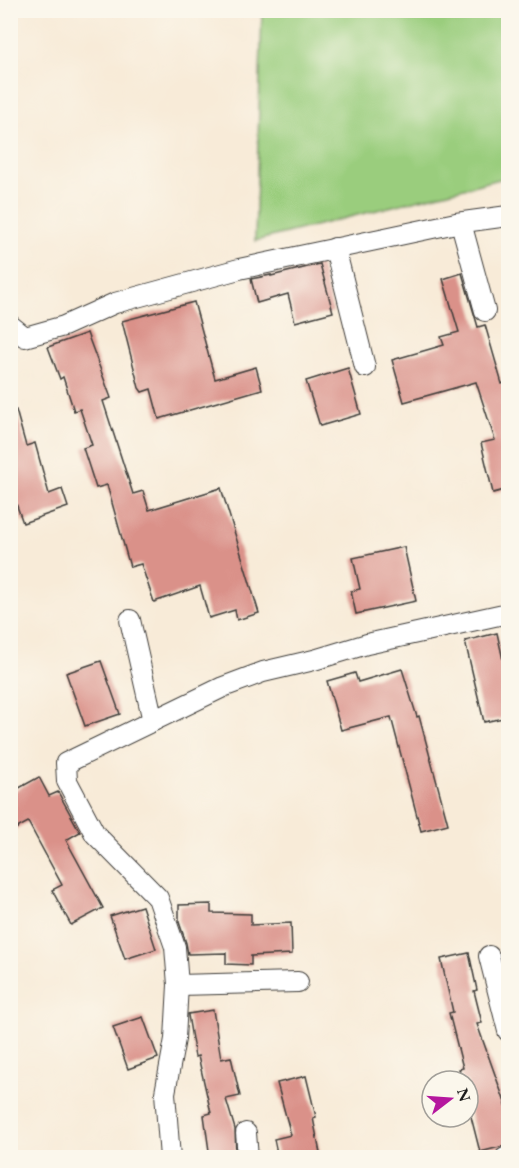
<svg xmlns="http://www.w3.org/2000/svg" width="519" height="1168" font-family="'EB Garamond',serif">
	<rect width="100%" height="100%" fill="#fbf7ec"/>
	<filter id="ink" filterUnits="userSpaceOnUse"><feTurbulence type="fractalNoise" baseFrequency=".0167" numOctaves="2"/><feDisplacementMap in="SourceGraphic" scale="12" xChannelSelector="R" yChannelSelector="G"/><feConvolveMatrix kernelMatrix="1 2 1 2 8 2 1 2 1" color-interpolation-filters="sRGB"/></filter>
	<filter id="wash" filterUnits="userSpaceOnUse"><feTurbulence type="fractalNoise" baseFrequency=".008" numOctaves="4" result="noise"/><feDisplacementMap in="SourceGraphic" scale="24" xChannelSelector="R" yChannelSelector="G"/><feGaussianBlur stdDeviation="1.35" result="paint"/><feColorMatrix in="noise" values="0 0 0 0 0 0 0 0 0 0 0 0 0 0 0 0 0 1.4 0 .05"/><feComposite in="paint" operator="in"/></filter>
	<g filter="url(#wash)">
		<rect width="100%" height="100%" fill="#f8ebd8"/>
		<!-- green -->
		<polygon fill="#9acd7d" stroke="#5b744c" stroke-width="1.5" points="262,11 508,11 508,177 255,241"/>
		<g id="blocks">
			<!-- building -->
			<g fill="#da9189">
				<polygon points="320,264 333,312 295,322 288,294 257,303 251,279 271,275 271,276"/>
				<polygon points="462,273 478,327 485,325 502,384 508,381 508,489 493,493 481,443 495,440 476,382 404,402 392,360 444,345 441,337 459,332 443,279"/>
				<polygon points="194,302 215,379 256,367 262,389 159,419 151,389 142,392 139,388 122,321"/>
				<polygon points="87,333 111,398 103,401 133,494 143,491 149,510 221,488 259,613 237,620 235,610 209,618 200,586 154,602 141,564 130,567 107,485 96,488 83,448 92,445 80,409 74,411 63,377 60,379 48,347"/>
				<polygon points="348,368 361,414 320,426 306,381"/>
				<polygon points="10,410 16,410 26,446 35,443 49,494 62,489 68,507 23,523 10,486"/>
				<polygon points="404,547 416,601 356,614 351,591 360,589 353,558"/>
				<polygon points="497,633 508,682 508,717 484,722 465,641"/>
				<polygon points="101,661 120,714 85,726 66,673"/>
				<polygon points="402,669 417,717 419,716 448,824 421,831 391,717 341,730 327,681 355,673 358,682"/>
				<polygon points="39,777 49,796 58,792 80,832 66,840 103,908 71,925 52,890 62,885 28,822 10,832 10,793"/>
				<polygon points="211,904 211,913 251,914 251,925 291,923 292,954 251,956 251,965 226,964 226,953 188,954 186,943 179,922 179,905"/>
				<polygon points="142,906 156,949 125,959 110,916"/>
				<polygon points="469,953 477,990 474,991 482,1023 477,1024 508,1111 508,1145 480,1152 468,1105 468,1081 462,1081 459,1069 463,1068 449,1013 453,1012 441,959"/>
				<polygon points="213,1010 221,1059 231,1057 240,1096 226,1099 235,1129 236,1154 224,1158 210,1158 204,1115 211,1113 198,1056 195,1057 188,1015 188,1014"/>
				<polygon points="143,1017 158,1058 128,1069 113,1027"/>
				<polygon points="306,1076 316,1117 313,1118 321,1158 278,1158 274,1139 291,1135 277,1083"/>
			</g>
		</g>
	</g>
	<g filter="url(#ink)">
		<use href="#blocks" fill-opacity="0" stroke="#3d3b38" stroke-width="1.5"/>
		<g fill="none" stroke-linecap="round" stroke-linejoin="round">
			<!-- minor casing -->
			<g stroke="#3d3b38" stroke-width="22">
				<g id="minor">
					<polyline points="461,223 485,311"/>
					<polyline points="335,248 365,367"/>
					<polyline points="10,325 25,337 64,326 115,303 239,269 456,223 508,216"/>
					<polyline points="130,620 153,721"/>
					<polyline points="489,956 508,1031"/>
					<polyline points="178,985 298,982"/>
					<polyline points="246,1133 248,1158"/>
					<polyline points="170,1158 165,1093 175,1039 178,985 175,947 158,898 95,834 67,781 66,763 223,687 263,672 314,660 367,644 508,613"/>
					<polyline points="505,1158 508,1157"/>
				</g>
			</g>
			<!-- minor -->
			<use href="#minor" stroke="#fff" stroke-width="20"/>
		</g>
	</g>
	<!-- margin -->
	<rect width="519" height="1168" fill="none" stroke="#fbf7ec" stroke-width="36"/>
	<!-- north arrow -->
	<g transform="translate(450 1099) rotate(73)"><circle r="28" fill="#fbf7ec" stroke="#a29f99" stroke-width="1.5"/>
	<path d="M0-4.5L10 22L0 15L-10 22Z" fill="#b5179e"/>
	<text y="-9" font-size="16" font-weight="bold" text-anchor="middle" fill="#1c1c1c">N</text>
	</g>
</svg>
